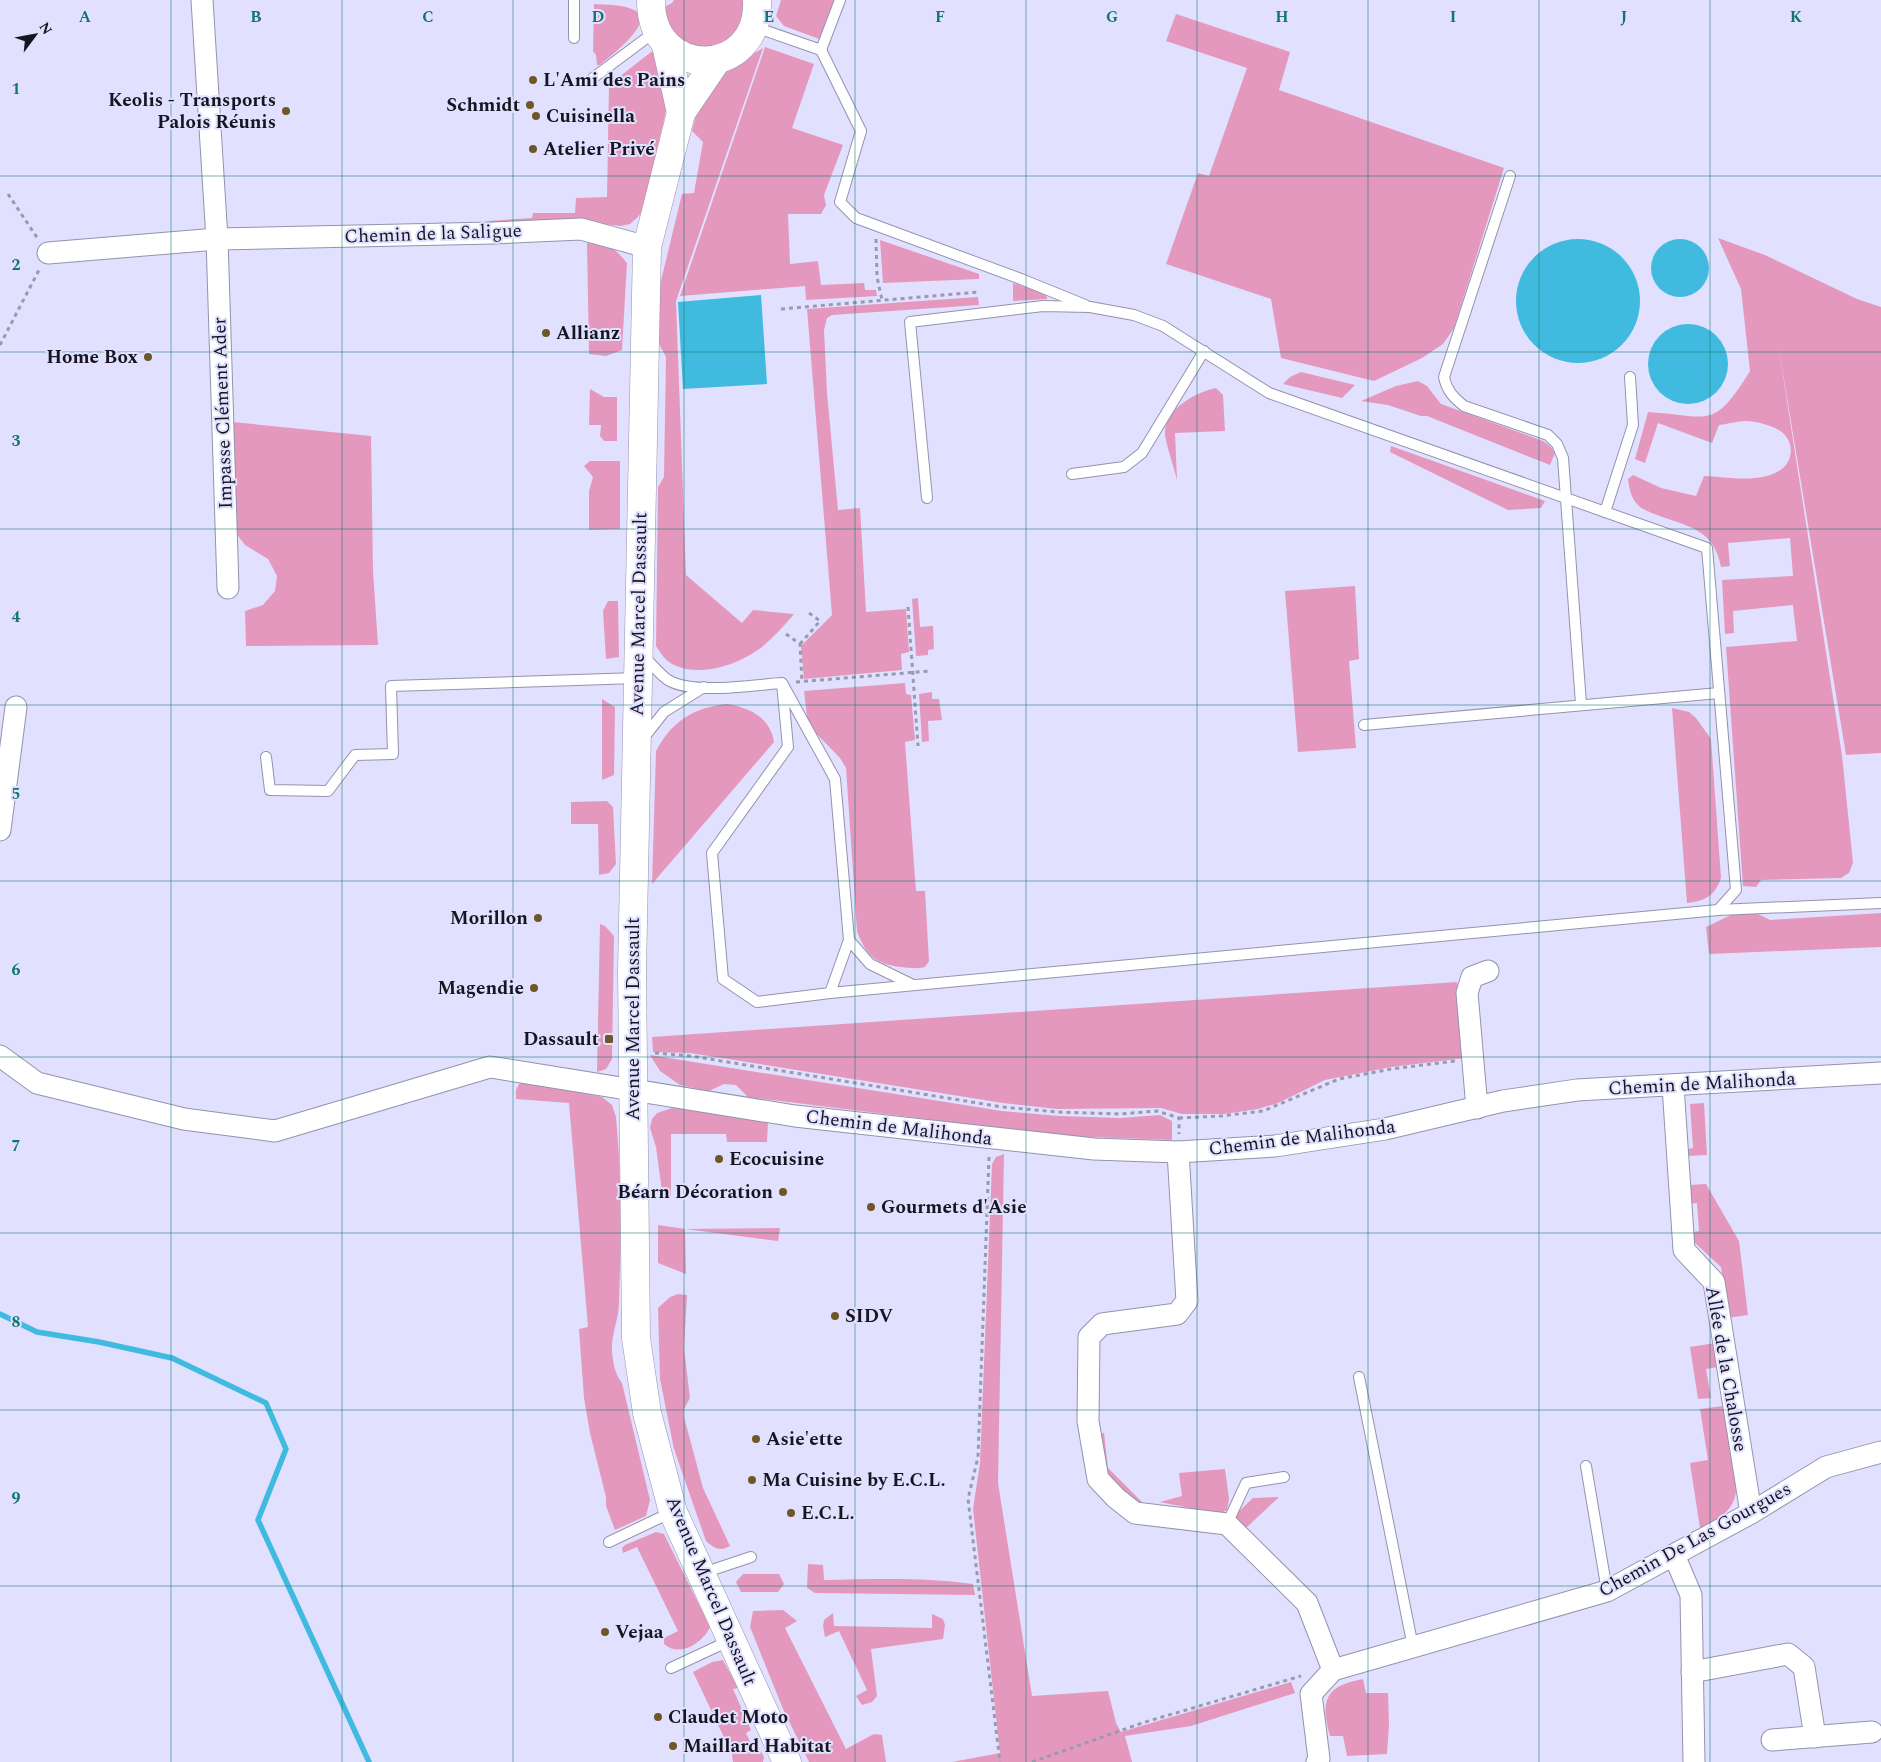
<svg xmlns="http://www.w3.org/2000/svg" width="1881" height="1762" font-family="Spectral,serif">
	<rect width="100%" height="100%" fill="#e1e1ff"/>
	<!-- green -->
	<g fill="#e498be">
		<polygon points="674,0 746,0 737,35 714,48 688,46 668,28 662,8 672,3"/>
		<polygon points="781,0 836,0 822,40 784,26 776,16"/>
		<path d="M594 4C606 5 627 4 637 12 653 25 608 58 600 65H597L596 55 593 51Z"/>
		<polygon points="1176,14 1290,52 1279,90 1504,168 1454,328 1443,344 1422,358 1374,381 1281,358 1271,299 1166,264 1198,173 1209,176 1247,68 1166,41"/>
		<polygon points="765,47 814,64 792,128 843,145 824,195 826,205 821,214 788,214 790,264 818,261 821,285 864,283 865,290 876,290 877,296 806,300 805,286 680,296"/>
		<path d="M763 48 676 301 686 575 742 623 753 610 794 614C784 626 774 637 762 647 740 664 701 678 674 665 665 661 661 653 656 646L658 487 664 477 666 357 657 340 659 289 682 194 694 193 703 142 692 131 699 104 722 72Z"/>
		<polygon points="651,52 657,52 670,94 642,213 630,224 621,226 594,223 486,226 487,221 532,218 533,213 575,213 576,198 607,197 609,85"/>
		<path d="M1718 238 1765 255 1857 299 1881 307V753L1846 755 1778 343 1842 755 1853 863 1849 873 1841 878 1761 880 1756 887 1743 886 1726 647 1797 641 1793 605 1733 611 1734 633 1725 634 1722 580 1793 576 1790 538 1728 543 1730 566 1721 567C1714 529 1689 527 1657 515 1650 512 1642 510 1637 504 1631 497 1629 488 1628 479L1633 475 1661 488 1696 496 1704 476C1726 477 1756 483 1777 472 1792 465 1796 445 1783 433 1775 426 1756 421 1746 421 1738 421 1728 424 1719 425L1712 443 1658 423 1645 463 1635 459 1648 412C1710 416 1713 431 1750 371L1741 289Z"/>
		<polygon points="880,240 979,274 979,279 883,283"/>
		<path d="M587 243C608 244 613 246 627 263L622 350 606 356 589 354Z"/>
		<polygon points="1013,283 1046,294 1047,299 1013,301"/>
		<polygon points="978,297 979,305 832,315 827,318 824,330 827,393 838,510 860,508 866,612 906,609 909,652 901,654 902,670 804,679 801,646 832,615 807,309"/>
		<polygon points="1301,372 1355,385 1342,398 1283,384 1290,377"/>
		<polygon points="1418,381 1427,386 1441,404 1543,441 1550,446 1555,453 1550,465 1427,416 1421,416 1388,405 1361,401 1396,386"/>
		<path d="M1216 388 1223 395 1225 431 1175 433 1177 480C1175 470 1164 439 1165 431 1167 408 1196 392 1216 388Z"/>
		<polygon points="590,389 604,397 617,397 617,441 604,441 600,436 601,425 589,425"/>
		<polygon points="233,422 371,436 373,571 378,645 246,646 245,611 263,605 275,591 277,576 268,559 245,545 235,532"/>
		<polygon points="1391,446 1545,501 1541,508 1508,510 1390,452"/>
		<polygon points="590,461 620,461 620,529 589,530 589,491 593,477 584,466"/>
		<polygon points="1355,586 1359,659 1349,661 1356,748 1298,752 1285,591"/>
		<polygon points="918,598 920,627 933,626 934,649 928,650 928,655 916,656 912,599"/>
		<polygon points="608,601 618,601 619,657 606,659 603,611"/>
		<path d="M905 683 906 694 911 695 915 740 905 742 916 891H925L929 961 925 967C917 969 910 968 901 967 876 964 866 956 857 931L846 768 840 758 808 725 804 691Z"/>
		<polygon points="932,692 932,699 939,699 942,720 928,721 929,741 922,742 919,694"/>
		<polygon points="602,699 615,707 614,775 602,780"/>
		<path d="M727 704C750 708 770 717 774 742L652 884 656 751C671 722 694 707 727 704Z"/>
		<path d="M1672 708 1689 712 1696 718 1711 739 1721 878C1715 896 1705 901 1687 903Z"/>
		<polygon points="607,801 613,807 616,864 609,873 599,875 598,824 571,824 571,802"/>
		<polygon points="1735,913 1756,913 1770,920 1881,913 1881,947 1709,954 1706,927"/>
		<polygon points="600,924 605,926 614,936 612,1059 606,1069 597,1072"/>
		<polygon points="1457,982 1465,1058 1391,1067 1325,1080 1278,1103 1258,1109 1224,1114 1182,1114 1161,1108 1057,1109 1003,1103 690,1053 653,1052 652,1037"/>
		<polygon points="650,1055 1002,1111 1059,1116 1120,1118 1160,1115 1172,1121 1172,1140 1063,1136 748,1097 736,1085 724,1084 709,1091 680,1085 660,1071"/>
		<path d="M526 1081 602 1097 612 1105 616 1117C622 1178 621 1241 619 1302 619 1319 611 1334 612 1351 613 1363 615 1374 622 1383L650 1500 646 1516 615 1530 606 1506V1497L590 1433 584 1398 579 1329 588 1327 569 1103 516 1099V1090L519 1084Z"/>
		<polygon points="1704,1103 1707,1155 1688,1156 1688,1149 1693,1148 1690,1104"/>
		<polygon points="672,1108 768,1121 767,1142 727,1142 726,1134 671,1134 671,1199 663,1199 656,1147 650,1128 652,1119 657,1113"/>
		<polygon points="1004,1154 998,1483 1032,1696 1108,1691 1116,1723 1121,1732 1291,1682 1295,1693 1191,1726 1125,1736 1132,1762 952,1762 1000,1753 973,1509 980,1463 992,1164 996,1157"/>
		<polygon points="1706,1184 1739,1241 1748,1315 1727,1318 1721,1267 1694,1242 1693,1232 1699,1231 1697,1203 1690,1204 1689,1185"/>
		<polygon points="658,1225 685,1229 780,1228 778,1241 685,1229 686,1274 658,1263"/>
		<path d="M678 1294 687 1295 684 1348 690 1398 684 1409V1417L703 1488 730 1546C719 1552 714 1548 706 1541L674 1449 660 1379 658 1308 670 1297Z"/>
		<polygon points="1715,1343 1718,1367 1706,1369 1711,1398 1698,1399 1690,1347"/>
		<path d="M1723 1406 1737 1484C1735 1512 1722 1516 1700 1528L1690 1463 1708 1460 1700 1409Z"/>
		<polygon points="1104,1433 1108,1468 1143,1503 1131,1500 1106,1477 1096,1434"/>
		<polygon points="1225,1469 1229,1499 1227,1510 1219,1514 1160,1502 1182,1496 1179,1473"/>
		<polygon points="1279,1497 1245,1529 1234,1516 1253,1498"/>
		<path d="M656 1532 664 1534 710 1627C703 1643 679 1658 664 1644V1638L678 1631 637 1547 623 1553 622 1548 625 1545Z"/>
		<path d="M808 1564 823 1565 824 1580C874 1579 923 1577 973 1584L975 1595 815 1593 807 1588Z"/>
		<polygon points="743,1574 779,1574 784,1584 778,1592 741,1592 736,1582"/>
		<polygon points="783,1610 797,1621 785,1628 846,1749 874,1734 882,1735 886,1762 809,1762 783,1709 750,1627 753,1611"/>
		<polygon points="833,1613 834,1626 932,1628 932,1614 943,1619 945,1625 943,1639 871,1649 877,1696 872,1702 862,1705 856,1696 867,1690 839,1631 825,1637 823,1626 824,1620"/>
		<polygon points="723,1660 738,1688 733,1689 751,1730 746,1733 753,1748 758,1746 764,1757 763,1762 733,1762 732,1754 693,1672 712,1662"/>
		<path d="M1363 1679 1366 1693H1388L1389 1725 1387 1754 1347 1756 1343 1736H1330C1320 1700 1325 1686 1363 1679Z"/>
	</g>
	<!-- water -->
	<g fill="#41bae0">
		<circle cx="1578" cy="301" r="62"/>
		<circle cx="1680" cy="268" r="29"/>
		<polygon points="761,295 767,384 683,389 678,302"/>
		<circle cx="1688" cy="364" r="40"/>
	</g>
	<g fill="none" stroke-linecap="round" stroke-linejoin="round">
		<!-- stream -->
		<polyline stroke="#41bae0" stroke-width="5.5" points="0,1314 37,1332 99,1342 172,1358 266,1403 286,1449 258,1520 369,1762"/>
		<!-- lane casing -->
		<g stroke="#9393ae" stroke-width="12">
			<g id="lane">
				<polyline points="755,27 821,50 840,0"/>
				<polyline points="574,38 574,0"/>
				<polyline points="821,50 861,131 840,202 856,218 1021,279 1085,305"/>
				<polyline points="593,78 656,31"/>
				<path d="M1510 176 1444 377C1447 391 1453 397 1464 406L1548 435 1557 444 1563 458 1581 704"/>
				<polyline points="1072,474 1124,467 1142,453 1204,351"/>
				<polyline points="1605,512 1633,425 1630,377"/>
				<path d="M643 656C651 663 659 674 668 680 693 695 753 685 782 683L788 747 712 853 723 979 757 1002 830 993 849 940 835 779 782 683"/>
				<polyline points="1364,725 1719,693"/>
				<polyline points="642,740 664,712 704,687"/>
				<polyline points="266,757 270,790 328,791 355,755 393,754 391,686 637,678"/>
				<polyline points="1718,910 1881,903"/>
				<polyline points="849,940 870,964 913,985"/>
				<polyline points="830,993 1718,910 1736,890 1707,548 1269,393 1163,326 1134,315 1090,307 1043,306 910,322 927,498"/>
				<polyline points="1359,1377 1413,1647"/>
				<polyline points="1586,1466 1607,1591"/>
				<polyline points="1227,1524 1246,1483 1284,1477"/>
				<polyline points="609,1542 672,1512"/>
				<polyline points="703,1573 751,1557"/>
				<polyline points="671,1668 731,1640"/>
			</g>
		</g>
		<!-- street casing -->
		<g stroke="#9393ae" stroke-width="23">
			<g id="street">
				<polyline points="202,0 217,239 228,588"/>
				<polyline points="48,253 217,239 493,233 581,229 647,247"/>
				<polyline points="0,830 16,707"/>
				<polyline points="0,1056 37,1083 184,1119 275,1131 490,1067 795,1116 1094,1149 1178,1152 1275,1146 1385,1129 1503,1101 1577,1090 1881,1073"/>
				<polyline points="1673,1086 1684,1250 1714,1282 1751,1513"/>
				<polyline points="1477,1108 1467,993 1472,977 1488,971"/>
				<polyline points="1178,1152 1187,1301 1177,1314 1102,1324 1089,1337 1088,1421 1098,1479 1116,1498 1135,1513 1227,1524 1307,1603 1333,1670"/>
				<polyline points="1674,1555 1691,1595 1694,1762"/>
				<polyline points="1333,1670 1607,1591 1751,1513 1826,1467 1881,1452"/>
				<polyline points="1692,1672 1788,1654 1804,1667 1815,1737"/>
				<polyline points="1772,1740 1872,1732"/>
				<polyline points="1317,1762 1319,1759 1311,1694 1333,1670"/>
			</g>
		</g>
		<!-- secondary casing -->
		<g stroke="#9393ae" stroke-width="29">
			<g id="secondary">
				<path d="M651 0C650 81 761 80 757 0"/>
				<polyline points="666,45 681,113"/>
				<polyline points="717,60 681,113 647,247 632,971 636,1338 647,1413 673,1512 787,1762"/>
			</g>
		</g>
		<!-- path -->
		<g stroke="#9999b0" stroke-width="3" stroke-dasharray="4 4" stroke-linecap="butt">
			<polyline points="8,194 38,239"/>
			<polyline points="876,239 877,277 882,300"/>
			<polyline points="781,309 979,292"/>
			<polyline points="0,345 39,270"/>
			<polyline points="908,607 918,746"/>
			<polyline points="786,634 800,644 802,682"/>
			<polyline points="800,644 820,621 809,613"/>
			<polyline points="796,682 930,671"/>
			<polyline points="655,1053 691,1056 1002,1107 1058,1112 1120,1114 1157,1111 1179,1118 1179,1134"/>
			<polyline points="1179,1118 1221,1116 1263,1111 1339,1079 1391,1069 1455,1061"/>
			<polyline points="989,1157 978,1457 968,1499 1000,1762"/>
			<polyline points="1032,1762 1142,1723 1301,1676"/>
		</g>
		<!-- lane -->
		<use href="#lane" stroke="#fff" stroke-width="10"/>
		<!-- street -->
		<use href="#street" stroke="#fff" stroke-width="21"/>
		<!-- secondary -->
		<use href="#secondary" stroke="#fff" stroke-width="28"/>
	</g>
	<!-- grid -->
	<path fill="none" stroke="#0f766e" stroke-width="1" stroke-opacity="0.55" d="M171 0V1762M342 0V1762M513 0V1762M684 0V1762M855 0V1762M1026 0V1762M1197 0V1762M1368 0V1762M1539 0V1762M1710 0V1762M0 176H1881M0 352H1881M0 529H1881M0 705H1881M0 881H1881M0 1057H1881M0 1233H1881M0 1410H1881M0 1586H1881"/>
	<!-- markers -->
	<g fill="#6e5626" stroke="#e1e1ff" stroke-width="2">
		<circle cx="533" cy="80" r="5"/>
		<circle cx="530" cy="105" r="5"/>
		<circle cx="286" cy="111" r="5"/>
		<circle cx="536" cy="116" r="5"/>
		<circle cx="533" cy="149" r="5"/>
		<circle cx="546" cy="333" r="5"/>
		<circle cx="148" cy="357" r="5"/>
		<circle cx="538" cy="918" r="5"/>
		<circle cx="534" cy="988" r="5"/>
		<rect x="604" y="1034" width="10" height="10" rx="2.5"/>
		<circle cx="719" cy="1159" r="5"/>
		<circle cx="783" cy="1192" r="5"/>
		<circle cx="871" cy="1207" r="5"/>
		<circle cx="835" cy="1316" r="5"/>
		<circle cx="756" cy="1439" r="5"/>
		<circle cx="752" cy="1480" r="5"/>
		<circle cx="791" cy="1513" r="5"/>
		<circle cx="605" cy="1632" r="5"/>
		<circle cx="658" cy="1717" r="5"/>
		<circle cx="673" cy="1746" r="5"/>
	</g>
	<g text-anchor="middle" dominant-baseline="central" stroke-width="4" stroke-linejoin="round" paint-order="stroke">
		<!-- poi labels -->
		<g font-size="19" font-weight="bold" fill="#161520" stroke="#e1e1ff" text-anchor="start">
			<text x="543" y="80">L'Ami des Pains</text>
			<text x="276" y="100" text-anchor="end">Keolis - Transports<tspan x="276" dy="22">Palois Réunis</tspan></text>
			<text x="520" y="105" text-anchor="end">Schmidt</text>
			<text x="546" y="116">Cuisinella</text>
			<text x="543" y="149">Atelier Privé</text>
			<text x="556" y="333">Allianz</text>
			<text x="138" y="357" text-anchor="end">Home Box</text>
			<text x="528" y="918" text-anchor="end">Morillon</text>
			<text x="524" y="988" text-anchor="end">Magendie</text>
			<text x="599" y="1039" text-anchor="end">Dassault</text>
			<text x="729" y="1159">Ecocuisine</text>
			<text x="773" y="1192" text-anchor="end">Béarn Décoration</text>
			<text x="881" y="1207">Gourmets d'Asie</text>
			<text x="845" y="1316">SIDV</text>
			<text x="766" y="1439">Asie'ette</text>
			<text x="762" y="1480">Ma Cuisine by E.C.L.</text>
			<text x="801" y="1513">E.C.L.</text>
			<text x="615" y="1632">Vejaa</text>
			<text x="668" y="1717">Claudet Moto</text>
			<text x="683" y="1746">Maillard Habitat</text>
		</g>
		<!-- street labels -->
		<g font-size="19" fill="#161520" stroke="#e1e1ff">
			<text transform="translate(433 234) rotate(-2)">Chemin de la Saligue</text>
			<text transform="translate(223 413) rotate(-92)">Impasse Clément Ader</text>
			<text transform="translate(639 614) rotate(-89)">Avenue Marcel Dassault</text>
			<text transform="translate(633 1019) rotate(-90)">Avenue Marcel Dassault</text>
			<text transform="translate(1702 1084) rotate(-3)">Chemin de Malihonda</text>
			<text transform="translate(899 1128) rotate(7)">Chemin de Malihonda</text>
			<text transform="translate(1302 1138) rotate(-7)">Chemin de Malihonda</text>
			<text transform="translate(1726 1369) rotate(80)">Allée de la Chalosse</text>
			<text transform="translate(1695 1540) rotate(-29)">Chemin De Las Gourgues</text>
			<text transform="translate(711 1591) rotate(67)">Avenue Marcel Dassault</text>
		</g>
	</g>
	<g font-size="16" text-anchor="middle" font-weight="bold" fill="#0f766e" stroke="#e1e1ff" stroke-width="4" stroke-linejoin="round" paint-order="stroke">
		<text x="85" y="22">A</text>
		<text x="256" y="22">B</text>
		<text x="428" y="22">C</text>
		<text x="598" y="22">D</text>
		<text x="769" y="22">E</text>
		<text x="940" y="22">F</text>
		<text x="1112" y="22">G</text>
		<text x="1282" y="22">H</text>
		<text x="1453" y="22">I</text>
		<text x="1624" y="22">J</text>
		<text x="1796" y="22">K</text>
		<text x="16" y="94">1</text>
		<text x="16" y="270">2</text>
		<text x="16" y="446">3</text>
		<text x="16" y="622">4</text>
		<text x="16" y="799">5</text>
		<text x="16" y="975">6</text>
		<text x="16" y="1151">7</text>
		<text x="16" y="1327">8</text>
		<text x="16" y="1503">9</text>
	</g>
	<!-- north arrow -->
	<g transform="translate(35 35) rotate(58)" stroke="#e1e1ff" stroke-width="4" paint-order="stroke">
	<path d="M0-4L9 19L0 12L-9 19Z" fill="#161520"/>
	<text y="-8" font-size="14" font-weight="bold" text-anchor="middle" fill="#161520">N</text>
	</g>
</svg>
